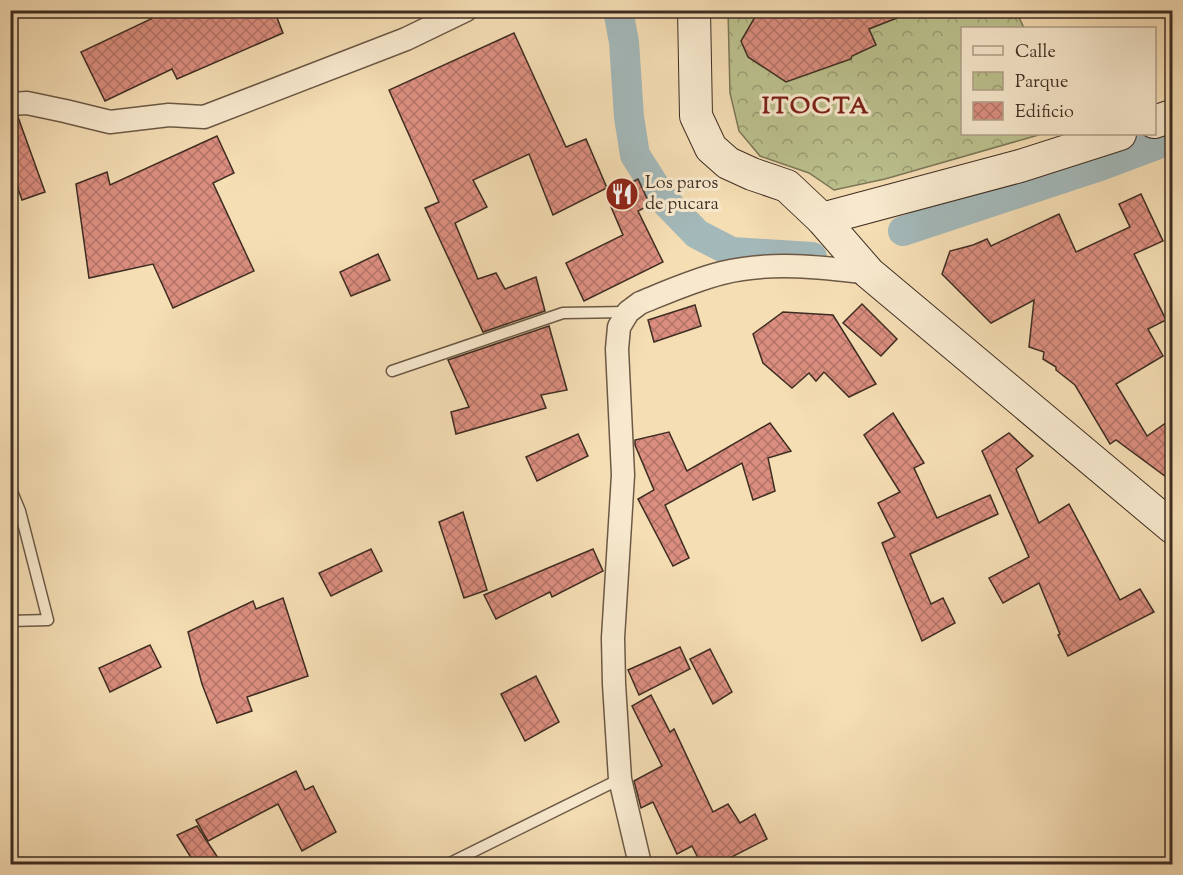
<svg xmlns="http://www.w3.org/2000/svg" width="1183" height="875" font-family="'Sorts Mill Goudy',serif">
	<defs>
		<pattern id="park-crowns" width="20" height="18" patternUnits="userSpaceOnUse" patternTransform="scale(1.5)"><rect width="20" height="18" fill="#bbc18e"/><path d="M2 6a3 3 0 1 1 6 0M12 15a3 3 0 1 1 6 0" fill="none" stroke="#999d74"/></pattern>
		<pattern id="building-cross-hatch" width="8" height="8" patternUnits="userSpaceOnUse" patternTransform="scale(1.5)"><rect width="8" height="8" fill="#db8e7f"/><path d="M0 0l8 8M0 8l8-8" fill="none" stroke="#b37468"/></pattern>
	</defs>
	<rect width="100%" height="100%" fill="#f5ddb4"/>
	<filter id="stains"><feTurbulence type="fractalNoise" baseFrequency=".00333" numOctaves="4"/><feColorMatrix values="0 0 0 0 .2 0 0 0 0 .09 0 0 0 0 .02 0 0 0 .5 -.17"/></filter>
	<radialGradient id="worn" r=".72"><stop offset=".6" stop-color="#630" stop-opacity="0"/><stop offset="1" stop-color="#630" stop-opacity=".3"/></radialGradient>
	<!-- park -->
	<polygon fill="url(#park-crowns)" stroke="#7c7758" stroke-width="1.5" points="728,11 1016,11 1024,28 962,28 962,134 1042,134 885,179 834,190 809,173 760,156 739,131 730,93"/>
	<g fill="none" stroke-linecap="round" stroke-linejoin="round">
		<!-- canal -->
		<g stroke="#a3b8b9" stroke-width="30">
			<polyline points="618,10 624,42 629,117 635,155 663,199 697,234 732,252 812,257"/>
			<polyline points="903,231 1103,165 1172,139"/>
		</g>
	</g>
	<!-- building -->
	<g fill="url(#building-cross-hatch)" stroke="#3e2d22" stroke-width="1.5">
		<polygon points="147,10 274,10 283,33 177,79 172,69 105,101 81,52 151,19"/>
		<polygon points="759,10 911,10 912,12 869,29 876,45 852,56 851,59 786,82 748,57 741,41"/>
		<polygon points="514,33 566,147 586,139 607,188 553,215 529,154 473,180 487,207 455,223 478,279 496,273 505,289 536,277 545,311 483,332 425,208 439,202 389,90"/>
		<polygon points="10,117 18,117 45,192 22,200 10,166"/>
		<polygon points="217,136 234,173 213,183 254,271 173,308 153,264 89,278 76,184 107,172 110,185"/>
		<polygon points="638,179 650,205 638,211 663,262 584,301 566,263 623,235 606,195"/>
		<polygon points="1141,194 1163,241 1134,254 1166,320 1148,329 1163,356 1116,384 1147,436 1173,418 1173,482 1116,440 1110,444 1075,385 1056,370 1056,367 1043,359 1044,352 1029,347 1034,300 991,323 942,274 950,251 973,245 987,239 991,246 1059,214 1076,252 1130,227 1119,204"/>
		<polygon points="378,254 390,280 351,296 340,272"/>
		<polygon points="862,304 897,339 881,356 843,323"/>
		<polygon points="695,305 701,326 654,342 648,320"/>
		<polygon points="783,312 833,315 876,384 849,397 824,372 816,381 809,373 792,388 763,363 753,334"/>
		<polygon points="549,326 567,390 541,395 546,408 456,434 451,412 469,407 448,360"/>
		<polygon points="893,413 924,463 914,468 937,518 990,495 998,514 910,554 931,604 943,598 955,623 922,641 882,543 895,537 878,503 900,492 864,435"/>
		<polygon points="770,423 791,451 768,458 775,491 753,500 742,463 665,505 689,558 673,566 638,499 654,490 635,445 635,440 669,432 687,471"/>
		<polygon points="1009,433 1033,456 1016,469 1039,523 1069,504 1120,600 1140,589 1154,612 1068,656 1058,635 1060,634 1039,583 1003,603 989,578 1029,557 982,451"/>
		<polygon points="578,434 588,456 537,481 526,457"/>
		<polygon points="463,512 487,590 464,598 439,522"/>
		<polygon points="371,549 382,571 331,596 319,573"/>
		<polygon points="593,549 603,571 552,597 550,592 496,619 484,595"/>
		<polygon points="283,598 308,676 247,697 252,711 217,723 202,684 188,632 253,601 256,609"/>
		<polygon points="150,645 161,667 110,692 99,668"/>
		<polygon points="680,647 690,669 639,695 628,670"/>
		<polygon points="710,649 732,692 713,704 690,659"/>
		<polygon points="536,676 559,722 525,741 501,694"/>
		<polygon points="651,695 670,732 674,729 713,812 728,804 740,823 755,814 767,839 718,864 701,864 692,846 677,854 653,802 641,808 634,781 662,766 632,706"/>
		<polygon points="296,771 305,790 313,786 336,832 302,851 278,804 208,841 196,820"/>
		<polygon points="197,826 222,864 195,864 177,835"/>
	</g>
	<g fill="none" stroke-linecap="round" stroke-linejoin="round">
		<!-- lane casing -->
		<g stroke="#6c5946" stroke-width="13">
			<g id="lane">
				<polyline points="392,371 563,313 628,312"/>
				<polyline points="10,487 20,511 48,620 10,621"/>
				<polyline points="448,864 620,779"/>
			</g>
		</g>
		<!-- street casing -->
		<g stroke="#6c5946" stroke-width="25">
			<g id="street">
				<polyline points="10,104 27,103 65,111 110,122 169,115 204,117 406,39 466,10"/>
				<path d="M640 864 620 779 614 684 613 638 623 475 617 349 619 327 628 312 640 303C667 292 694 280 722 273 769 261 822 267 869 273"/>
			</g>
		</g>
		<!-- secondary casing -->
		<g stroke="#3e2d22" stroke-width="34">
			<g id="secondary">
				<polyline points="694,10 696,116 711,148 728,163 752,174 787,186 822,219 869,273 1172,527"/>
				<polyline points="1154,122 1172,116"/>
				<polyline points="822,219 1020,166 1120,134"/>
			</g>
		</g>
		<!-- lane -->
		<use href="#lane" stroke="#f8e9ce" stroke-width="10"/>
		<!-- street -->
		<use href="#street" stroke="#f8e9ce" stroke-width="22"/>
		<!-- secondary -->
		<use href="#secondary" stroke="#f8e9ce" stroke-width="32"/>
	</g>
	<!-- icons -->
	<defs>
		<g id="restaurant-disc" transform="scale(1.725)"><circle r="9.5" fill="#8f2418" stroke="#f8e9ce"/><path d="M-5-6h1v4h1v-4h1v4h1v-4h1v5L-1.5 .5V6h-2V.5L-5-1ZM5-6V6H3V1.5H1.5Q1.5-4 5-6Z" fill="#fff"/></g>
	</defs>
	<g fill-rule="evenodd">
		<use href="#restaurant-disc" x="622" y="194"/>
	</g>
	<g text-anchor="middle" dominant-baseline="central" stroke-width="6" stroke-linejoin="round" paint-order="stroke">
		<!-- poi labels -->
		<g font-size="18" fill="#3e2d22" stroke="#f8e9ce" text-anchor="start">
			<text x="645" y="184">Los paros<tspan x="645" dy="21">de pucara</tspan></text>
		</g>
		<!-- district labels -->
		<g font-size="24" font-weight="bold" letter-spacing="1.5" fill="#7a1f14" stroke="#f8e9ce">
			<text x="816" y="107">ITOCTA</text>
		</g>
	</g>
	<!-- margin -->
	<rect width="1183" height="875" fill="none" stroke="#f5ddb4" stroke-width="36"/>
	<rect x="12" y="12" width="1159" height="851" fill="none" stroke="#3e2d22" stroke-width="3"/>
	<rect x="18" y="18" width="1147" height="839" fill="none" stroke="#3e2d22" stroke-width="1.5"/>
	<!-- legend -->
	<rect x="961" y="27" width="195" height="108" fill="#f8e9ce" stroke="#ae9e89" stroke-width="1.5"/>
	<rect x="973" y="46" width="30" height="9" fill="#f8e9ce" stroke="#ae9e89" stroke-width="1.5"/>
	<text x="1015" y="57" font-size="18" fill="#3e2d22">Calle</text>
	<rect x="973" y="72" width="30" height="18" fill="url(#park-crowns)" stroke="#ae9e89" stroke-width="1.5"/>
	<text x="1015" y="87" font-size="18" fill="#3e2d22">Parque</text>
	<rect x="973" y="102" width="30" height="18" fill="url(#building-cross-hatch)" stroke="#ae9e89" stroke-width="1.5"/>
	<text x="1015" y="117" font-size="18" fill="#3e2d22">Edificio</text>
	<rect width="100%" height="100%" filter="url(#stains)"/>
	<rect width="100%" height="100%" fill="url(#worn)"/>
</svg>
